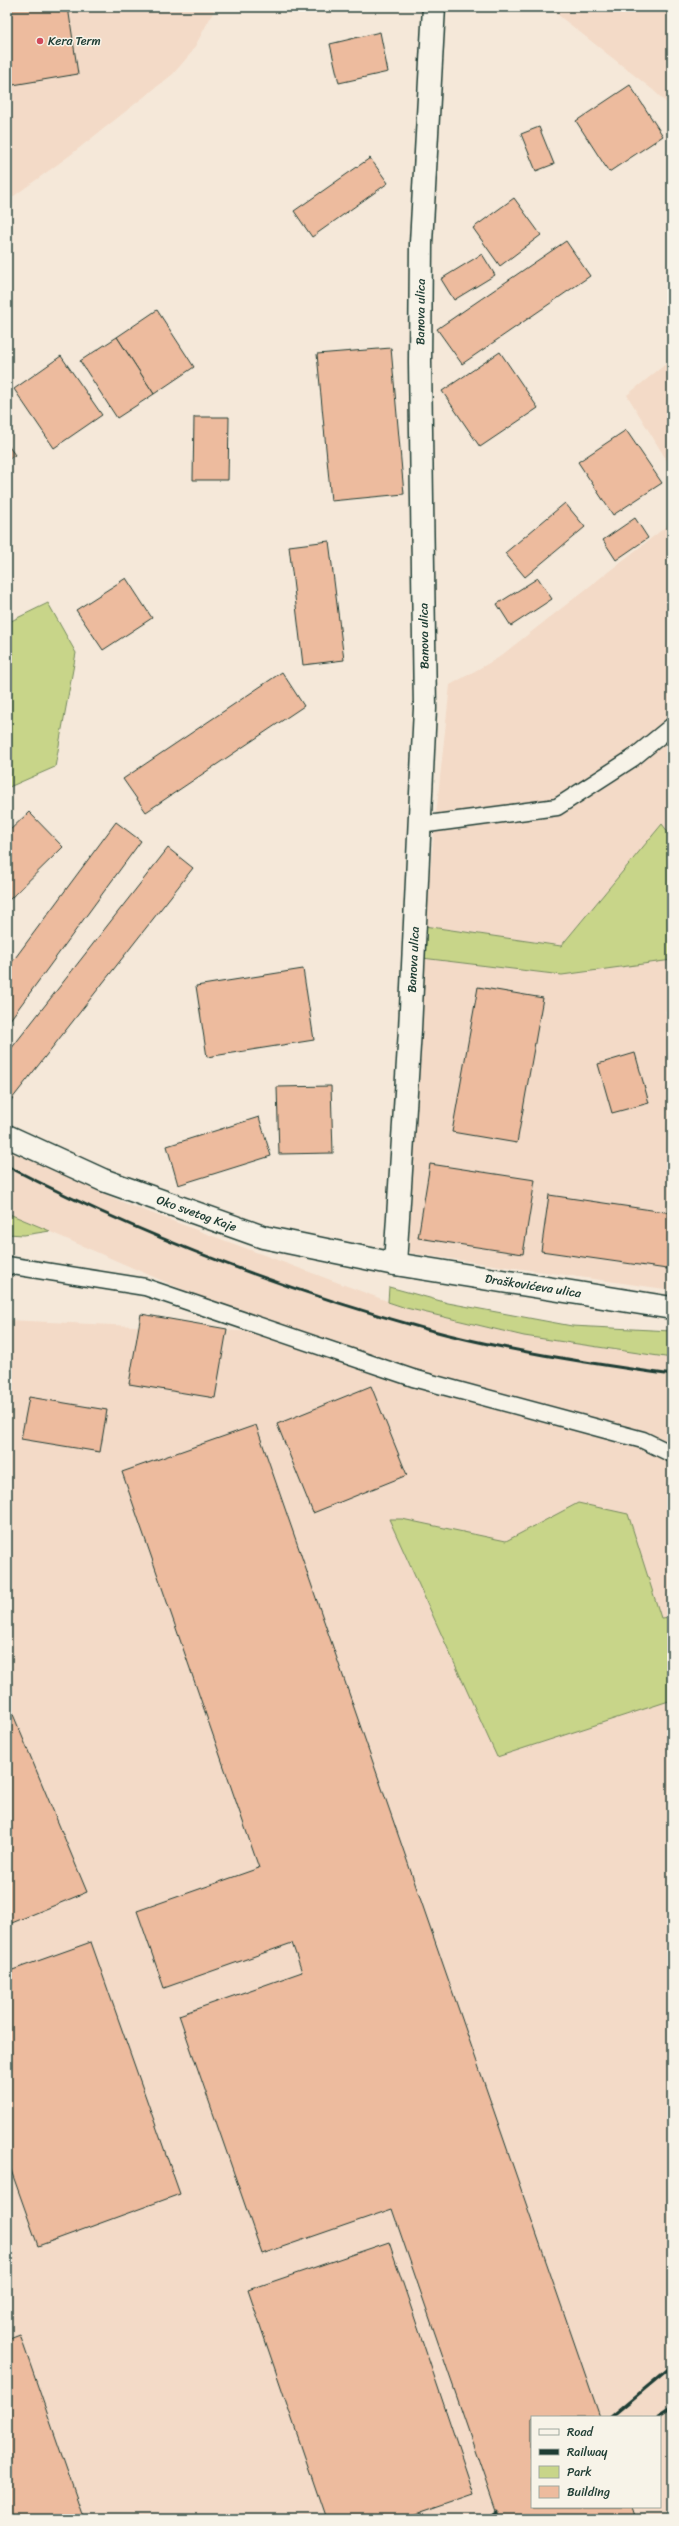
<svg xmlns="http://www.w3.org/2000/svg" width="679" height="2526" font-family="Sriracha,sans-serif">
	<rect width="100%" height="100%" fill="#f5e8d9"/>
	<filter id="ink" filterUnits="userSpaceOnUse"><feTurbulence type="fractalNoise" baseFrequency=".025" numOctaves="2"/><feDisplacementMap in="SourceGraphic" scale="8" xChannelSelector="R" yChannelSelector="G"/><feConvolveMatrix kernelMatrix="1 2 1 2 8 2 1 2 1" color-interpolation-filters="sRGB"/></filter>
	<g filter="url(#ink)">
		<!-- built -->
		<g fill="#f3dac7" fill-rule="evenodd">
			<polygon points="7,7 216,7 192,52 173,74 69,156 7,201"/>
			<polygon points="548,7 672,7 672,108 653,90"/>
			<polygon points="672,359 672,469 627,395"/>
			<polygon points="672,522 672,837 662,824 561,946 424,926 450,685 498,658"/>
			<polygon points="422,958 562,975 672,960 672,1007 665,1011 672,1031 672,1290 409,1253"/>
			<path d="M7 1149 127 1204 406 1308 524 1336 672 1358V2519H7V1320L282 1333 7 1213ZM532 2417H660V2507H532Z"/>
		</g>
		<!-- green -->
		<g fill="#c8d589" stroke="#74895e">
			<polygon points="48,603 76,653 55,767 7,788 7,623"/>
			<polygon points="662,824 672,837 672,960 562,975 422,958 424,926 561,946"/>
			<polygon points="7,1213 50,1231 24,1235 7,1234"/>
			<polygon points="389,1287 448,1303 572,1326 672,1331 672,1358 524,1336 406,1308 388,1302"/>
			<polygon points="578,1503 628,1514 661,1618 672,1617 672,1700 497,1757 389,1519 402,1519 506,1541"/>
		</g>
		<!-- building -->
		<g fill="#edbb9e" stroke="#1f3d34">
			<polygon points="7,7 68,7 78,74 7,86"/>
			<polygon points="380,32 388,72 339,83 330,44"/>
			<polygon points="630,85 663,136 609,172 576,121"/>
			<polygon points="539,127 554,164 536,171 521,134"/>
			<polygon points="370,158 388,183 312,237 294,211"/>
			<polygon points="514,198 541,235 500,266 473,228"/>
			<polygon points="566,241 590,276 462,364 437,329"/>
			<polygon points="482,254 495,275 454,300 441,279"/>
			<polygon points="157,310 194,367 154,394 117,337"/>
			<polygon points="117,337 154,394 117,418 80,361"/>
			<polygon points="391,348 404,494 331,501 317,354"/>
			<polygon points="500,352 538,408 480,447 442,391"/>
			<polygon points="61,356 102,415 54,448 14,389"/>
			<polygon points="194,417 229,417 228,480 193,480"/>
			<polygon points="626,430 662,483 613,515 578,462"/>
			<polygon points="7,444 15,455 7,460"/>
			<polygon points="565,503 585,527 525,577 505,553"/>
			<polygon points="635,518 648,538 616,560 603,540"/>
			<polygon points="329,541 344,660 303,665 289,546"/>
			<polygon points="126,578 152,618 103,650 76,610"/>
			<polygon points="538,578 552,599 511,626 497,604"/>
			<polygon points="282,672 304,706 146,812 123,779"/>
			<polygon points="29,812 63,847 7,902 7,833"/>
			<polygon points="116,822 141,841 7,1024 7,969"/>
			<polygon points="168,848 193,868 8,1104 7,1054"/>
			<polygon points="303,969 314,1040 207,1057 196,986"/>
			<polygon points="478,987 543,998 517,1143 452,1132"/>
			<polygon points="635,1053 649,1103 612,1113 598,1064"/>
			<polygon points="331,1086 333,1153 279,1154 277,1087"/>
			<polygon points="259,1117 271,1156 178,1185 167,1146"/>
			<polygon points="430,1164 535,1180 523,1254 418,1238"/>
			<polygon points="549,1195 672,1213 672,1233 667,1269 541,1251"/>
			<polygon points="141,1314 227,1329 215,1398 129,1384"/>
			<polygon points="371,1386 407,1475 313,1513 277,1424"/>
			<polygon points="29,1397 107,1410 100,1452 21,1439"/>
			<polygon points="256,1425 600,2417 532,2417 532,2507 631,2507 635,2519 499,2519 392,2209 262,2254 179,2015 302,1972 292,1943 164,1988 137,1911 259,1868 122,1472"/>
			<polygon points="7,1700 87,1892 7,1925"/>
			<polygon points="91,1942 180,2194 38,2246 7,2159 7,1972"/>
			<polygon points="389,2242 474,2494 401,2519 326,2519 248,2290"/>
			<polygon points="20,2335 84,2519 7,2519 7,2340"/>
		</g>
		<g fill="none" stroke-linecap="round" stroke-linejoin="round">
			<!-- service casing -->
			<g stroke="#1f3d34" stroke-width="19">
				<g id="service">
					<polyline points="420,825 557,807 633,758 672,726"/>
					<polyline points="7,1265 145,1287 413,1378 643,1440 672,1454"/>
				</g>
			</g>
			<!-- minor casing -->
			<g stroke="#1f3d34" stroke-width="25">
				<g id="minor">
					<path id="s1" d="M7 1136 103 1180 263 1237 395 1264 672 1308"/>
					<path id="s2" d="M395 1264 410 1030 425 708 420 362 421 243 434 7"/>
				</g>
			</g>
			<!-- service -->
			<use href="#service" stroke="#f7f3e8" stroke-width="16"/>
			<!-- minor -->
			<use href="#minor" stroke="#f7f3e8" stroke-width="22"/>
			<!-- rail -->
			<g stroke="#1f3d34" stroke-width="3">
				<path d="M7 1166C140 1235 282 1289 426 1329 506 1351 590 1363 672 1375"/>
				<polyline points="611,2417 672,2366"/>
				<polyline points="658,2417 672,2408"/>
				<polyline points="486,2519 497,2511"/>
			</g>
		</g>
	</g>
	<!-- markers -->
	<circle fill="#d1495b" stroke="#f7f3e8" stroke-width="1.5" cx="40" cy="41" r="4"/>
	<g text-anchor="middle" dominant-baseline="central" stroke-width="3" stroke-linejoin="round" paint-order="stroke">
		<!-- poi labels -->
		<g font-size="12" fill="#1f3d34" stroke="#f7f3e8" text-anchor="start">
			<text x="48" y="41">Kera Term</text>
		</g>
		<!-- street labels -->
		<g font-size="12" fill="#1f3d34" stroke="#f7f3e8">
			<text stroke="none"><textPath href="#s2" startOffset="953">Banova ulica</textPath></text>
			<text transform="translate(424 636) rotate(-91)">Banova ulica</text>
			<text stroke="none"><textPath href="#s2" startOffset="305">Banova ulica</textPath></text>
			<text stroke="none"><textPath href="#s1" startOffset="205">Oko svetog Kaje</textPath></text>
			<text stroke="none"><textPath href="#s1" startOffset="550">Draškovićeva ulica</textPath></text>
		</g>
	</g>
	<!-- margin -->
	<rect width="679" height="2526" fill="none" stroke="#f7f3e8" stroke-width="24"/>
	<rect x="12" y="12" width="655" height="2502" fill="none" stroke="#1f3d34" stroke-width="1.5" filter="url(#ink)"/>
	<!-- legend -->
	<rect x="531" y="2416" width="130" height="92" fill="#f7f3e8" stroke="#a1aaa0"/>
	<rect x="539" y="2429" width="20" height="6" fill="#f7f3e8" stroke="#a1aaa0"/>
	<text x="567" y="2436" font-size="12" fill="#1f3d34">Road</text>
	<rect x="539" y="2449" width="20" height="6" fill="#1f3d34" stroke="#a1aaa0"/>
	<text x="567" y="2456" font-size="12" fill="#1f3d34">Railway</text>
	<rect x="539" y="2466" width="20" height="12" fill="#c8d589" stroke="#a1aaa0"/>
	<text x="567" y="2476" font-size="12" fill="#1f3d34">Park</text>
	<rect x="539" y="2486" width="20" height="12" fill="#edbb9e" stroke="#a1aaa0"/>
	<text x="567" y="2496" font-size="12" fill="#1f3d34">Building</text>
</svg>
